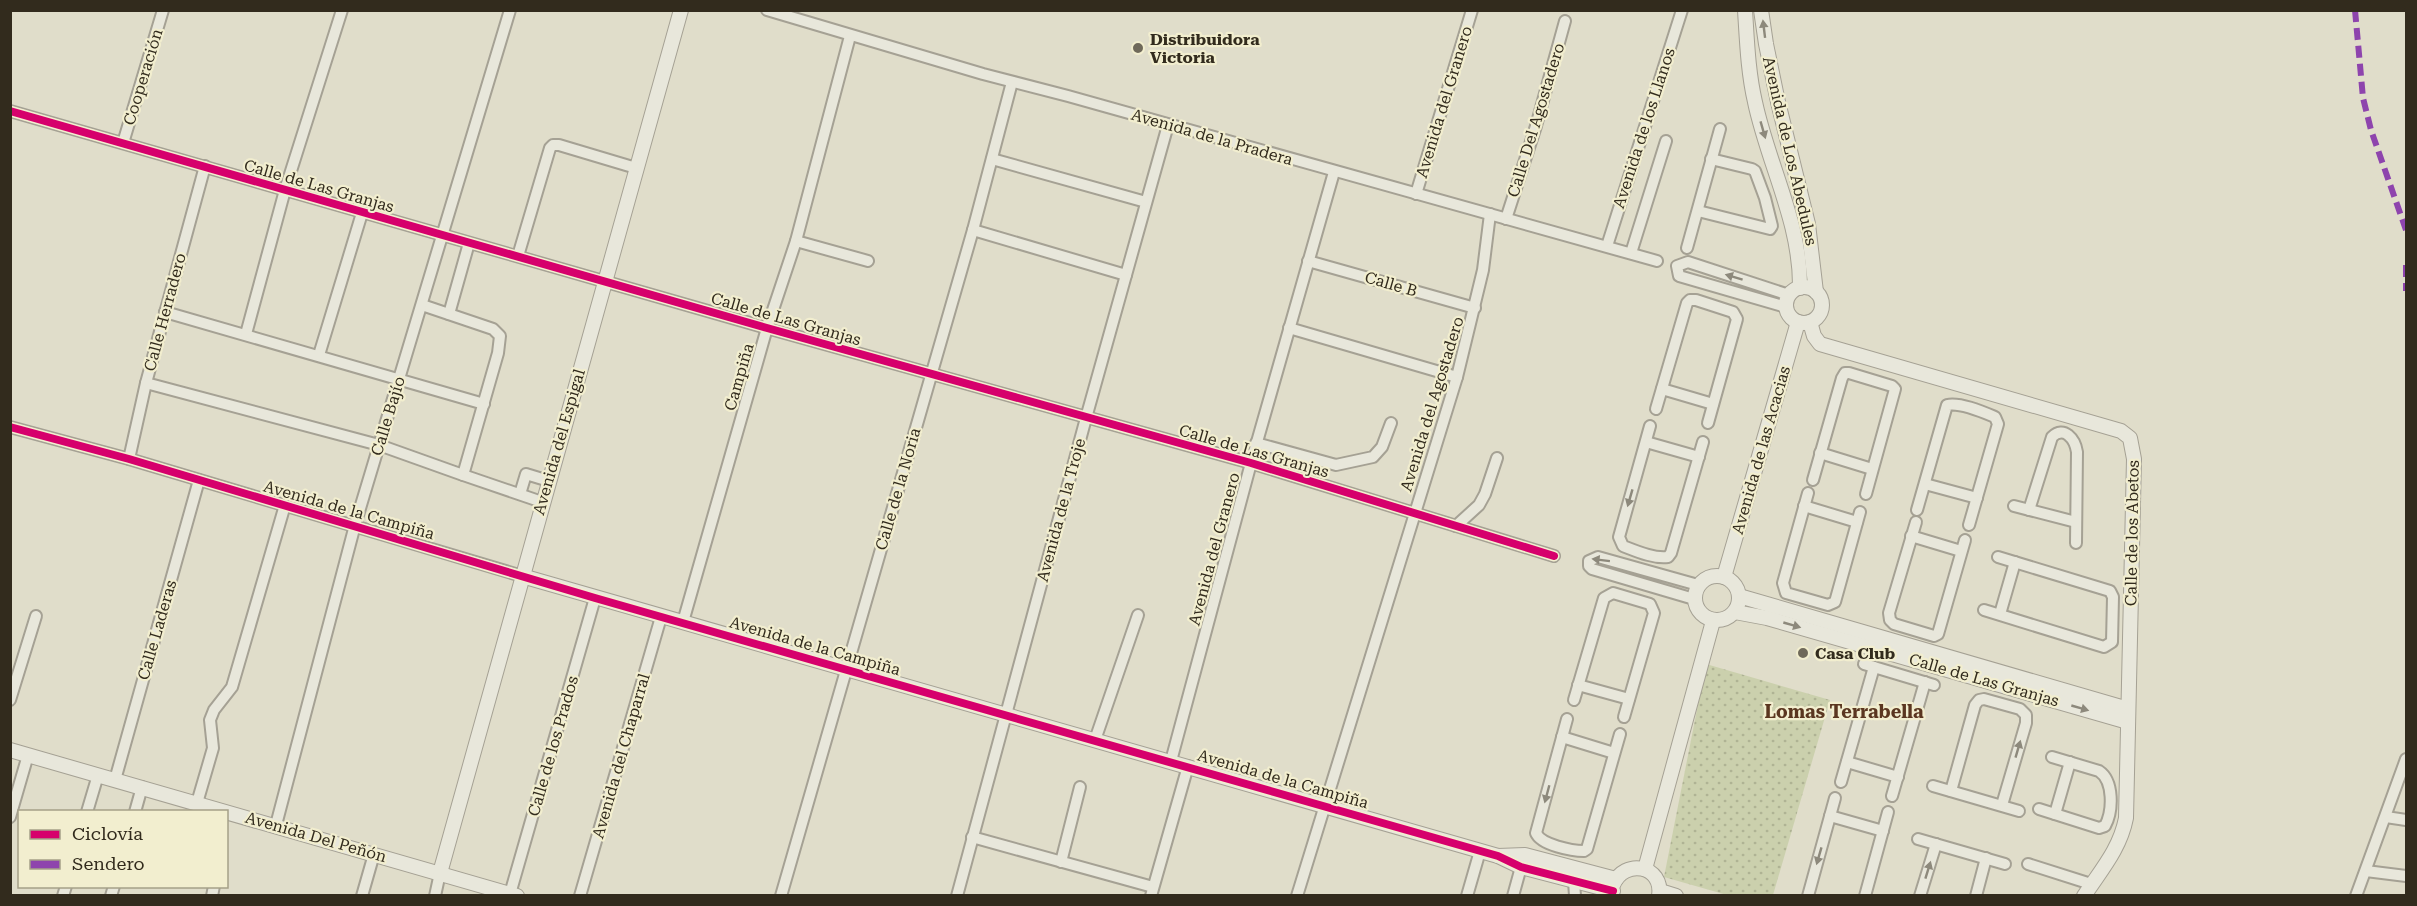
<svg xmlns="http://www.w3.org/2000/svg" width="2417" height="906" font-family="'Roboto Serif',serif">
	<defs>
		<pattern id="grass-dots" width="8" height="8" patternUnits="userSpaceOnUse" patternTransform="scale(1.5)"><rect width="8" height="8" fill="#cbd0ad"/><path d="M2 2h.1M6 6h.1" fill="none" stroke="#afb394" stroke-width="1.8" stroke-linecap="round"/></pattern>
	</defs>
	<rect width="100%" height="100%" fill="#e0ddca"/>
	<!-- grass -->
	<polygon fill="url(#grass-dots)" points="1706,664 1830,700 1773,895 1727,895 1664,877"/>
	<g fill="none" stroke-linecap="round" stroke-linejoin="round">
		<!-- minor casing -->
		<g stroke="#a5a194" stroke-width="14">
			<g id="minor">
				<polyline points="767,10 983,74 1068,96 1657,261"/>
				<polyline points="10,111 767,328 1251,463 1554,556"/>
				<polyline points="123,143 163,10"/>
				<polyline points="992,159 1146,202"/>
				<polyline points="1416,194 1472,10"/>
				<polyline points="1698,211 1770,229 1772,226 1765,198 1755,171 1752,169 1711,159"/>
				<polyline points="1506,219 1536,126 1565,21"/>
				<polyline points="973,230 1126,275"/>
				<polyline points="796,241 868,261"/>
				<polyline points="1607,246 1682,10"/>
				<polyline points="1687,248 1720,129"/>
				<polyline points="1631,253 1666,141"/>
				<polyline points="518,256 550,148 553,145 559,145 636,168"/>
				<polyline points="1308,261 1475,308"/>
				<polyline points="1786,307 1679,276 1677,266 1688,262 1789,295"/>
				<polyline points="165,312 484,404"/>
				<polyline points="449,314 469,243"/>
				<polyline points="1289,328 1457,377"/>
				<polyline points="246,334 285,190 342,10"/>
				<polyline points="319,355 362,213"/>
				<polyline points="146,383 379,445 463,475 498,353 500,336 493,329 422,305"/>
				<polyline points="1662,389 1713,404"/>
				<polyline points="1656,409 1687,303 1690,300 1696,300 1733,312 1737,319 1708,423"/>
				<path d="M1650 426 1619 537 1623 546C1636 551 1654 559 1668 557L1671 553 1703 442"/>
				<polyline points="10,427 129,459 522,576"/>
				<polyline points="1646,442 1699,457"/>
				<polyline points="1256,443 1336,465 1373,457 1382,447 1391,423"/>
				<polyline points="1820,453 1872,469"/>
				<polyline points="129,459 146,383 205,166"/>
				<polyline points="463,475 542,502"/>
				<polyline points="1813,480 1842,378 1845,373 1849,373 1892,386 1895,389 1866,494"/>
				<polyline points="1925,484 1977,498"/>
				<polyline points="1808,493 1783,583 1786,593 1828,605 1835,602 1860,512"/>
				<polyline points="520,494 526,474 549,481"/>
				<polyline points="1804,506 1857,522"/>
				<polyline points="2014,506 2076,522"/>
				<path d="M1917 510 1947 405C1960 402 1983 412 1995 417L1998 424 1969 525"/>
				<path d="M2029 510 2052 437C2064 425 2075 439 2077 452L2076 543"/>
				<polyline points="1916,522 1889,613 1890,620 1894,624 1934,636 1938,634 1965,540"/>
				<polyline points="1456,526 1479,505 1485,494 1497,458"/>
				<polyline points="1911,536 1961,551"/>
				<polyline points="1694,599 1592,569 1589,566 1589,561 1598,557 1698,585"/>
				<polyline points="1984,610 2104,647 2112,642 2113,597 2110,591 1998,557"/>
				<polyline points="2000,614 2015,562"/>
				<polyline points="683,622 767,328 796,241 850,36"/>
				<polyline points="1864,664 1934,685"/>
				<polyline points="1578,685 1629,699"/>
				<polyline points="10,700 36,616"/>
				<polyline points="1574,700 1604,598 1613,593 1650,604 1654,613 1624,717"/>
				<path d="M1567 719 1536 833C1541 845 1572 851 1584 851L1587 849 1620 734"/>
				<polyline points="1562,737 1614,753"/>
				<polyline points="1095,740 1138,615"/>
				<polyline points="1171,761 1251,463 1334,172"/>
				<polyline points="1847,762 1898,777"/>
				<polyline points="115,780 199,480"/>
				<polyline points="1841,782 1874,667"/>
				<polyline points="1933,786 2019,811"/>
				<polyline points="1951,791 1975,705 1979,700 1984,699 2020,709 2026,715 2026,723 2002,805"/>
				<polyline points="1892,796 1925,682"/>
				<polyline points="197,803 213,748 210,720 214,710 232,687 285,505"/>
				<path d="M2039 809 2099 828 2105 826C2113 811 2114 781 2099 771L2052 757"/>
				<polyline points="87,812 98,775"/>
				<polyline points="135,812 142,787"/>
				<polyline points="2055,814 2070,762"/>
				<polyline points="1830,816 1883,831"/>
				<polyline points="10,817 28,755"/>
				<polyline points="2386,817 2406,820"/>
				<polyline points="276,825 355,525 510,10"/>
				<polyline points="972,837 1153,887"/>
				<polyline points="1918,839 2005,864"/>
				<polyline points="1061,862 1080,787"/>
				<polyline points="2028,864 2091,884"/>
				<polyline points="2366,871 2406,876"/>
				<polyline points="1574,881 1575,896"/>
				<polyline points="510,894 595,598"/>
				<polyline points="63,896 66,886"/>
				<polyline points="111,896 114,886"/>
				<polyline points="212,896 214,886"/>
				<polyline points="362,896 374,854"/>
				<polyline points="435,896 440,873"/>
				<polyline points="580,896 661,617"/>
				<polyline points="781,896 973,230 1012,82"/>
				<polyline points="957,896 1086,418 1168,125"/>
				<polyline points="1151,896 1188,766"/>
				<polyline points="1297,896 1457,377 1483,270 1490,214"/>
				<polyline points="1467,896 1480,851"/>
				<polyline points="1513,896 1521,867"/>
				<polyline points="1808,896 1835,798"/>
				<polyline points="1865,896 1888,812"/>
				<polyline points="1920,896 1936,844"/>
				<polyline points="1976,896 1986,858"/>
				<polyline points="2356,896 2406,759"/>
			</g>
		</g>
		<!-- tertiary casing -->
		<g stroke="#a5a194" stroke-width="16">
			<g id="tertiary">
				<path d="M1745 10C1747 41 1748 72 1755 102 1768 164 1801 223 1800 288"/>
				<polyline points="1761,10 1766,44 1778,102 1808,224 1816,292"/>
				<circle cx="1804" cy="305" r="18"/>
				<path d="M1810 322 1814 336 1820 344 2121 431 2130 438 2134 459 2126 818C2120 849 2101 870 2084 896"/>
				<circle cx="1717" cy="598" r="22"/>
				<polyline points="522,576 1498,856 1521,867 1613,891"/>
				<polyline points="1724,577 1798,322"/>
				<polyline points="1739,596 2128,709"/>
				<polyline points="1735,612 1767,618 2128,722"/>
				<polyline points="10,750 517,896"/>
				<polyline points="1498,856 1525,855 1616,879"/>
				<polyline points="1645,869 1713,621"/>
				<polyline points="440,873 681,10"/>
				<path d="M1613 885C1624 858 1664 865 1659 896"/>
				<polyline points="1660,891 1676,896"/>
			</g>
		</g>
		<!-- minor -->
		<use href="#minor" stroke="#e8e7db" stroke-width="10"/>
		<!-- tertiary -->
		<use href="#tertiary" stroke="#e8e7db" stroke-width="14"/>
		<!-- quiet -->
		<g stroke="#8e44ad" stroke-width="6" stroke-dasharray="12 6" stroke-linecap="butt">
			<polyline points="2355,10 2363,98 2371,130 2406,230"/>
			<polyline points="2406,265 2406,291"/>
		</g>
		<!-- cycleway casing -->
		<g stroke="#f2eecf" stroke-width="11">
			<g id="cycleway">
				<polyline points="10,111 767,328 1251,463 1554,556"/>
				<polyline points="10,427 129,459 595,598 1498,856 1521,867 1613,891"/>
			</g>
		</g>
		<!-- cycleway -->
		<use href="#cycleway" stroke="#d6006c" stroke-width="8"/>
	</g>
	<!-- one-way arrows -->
	<defs><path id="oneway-solid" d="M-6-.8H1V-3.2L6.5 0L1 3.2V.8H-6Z" transform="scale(1.5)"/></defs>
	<g fill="#8d897c">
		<use href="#oneway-solid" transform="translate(1764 29) rotate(-97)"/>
		<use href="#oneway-solid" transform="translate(1763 130) rotate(74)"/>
		<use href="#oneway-solid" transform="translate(1734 277) rotate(-163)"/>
		<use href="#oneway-solid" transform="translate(1630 498) rotate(106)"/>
		<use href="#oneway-solid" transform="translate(1601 560) rotate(-173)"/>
		<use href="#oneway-solid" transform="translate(1792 625) rotate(16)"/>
		<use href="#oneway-solid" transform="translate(2080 708) rotate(16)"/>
		<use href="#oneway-solid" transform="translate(2018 749) rotate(-74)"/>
		<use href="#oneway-solid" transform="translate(1547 794) rotate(105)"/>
		<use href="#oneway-solid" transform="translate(1819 856) rotate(106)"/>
		<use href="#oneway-solid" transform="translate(1928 870) rotate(-73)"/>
	</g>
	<!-- markers -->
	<g fill="#6f695a" stroke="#f2eecf" stroke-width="2">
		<circle cx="1138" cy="48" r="6"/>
		<circle cx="1803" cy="653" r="6"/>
	</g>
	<g text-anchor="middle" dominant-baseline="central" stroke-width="4.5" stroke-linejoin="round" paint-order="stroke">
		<!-- poi labels -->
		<g font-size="16" font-weight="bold" fill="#322b1d" stroke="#f2eecf" text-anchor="start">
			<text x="1150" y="39">Distribuidora<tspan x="1150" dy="18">Victoria</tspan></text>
			<text x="1815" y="653">Casa Club</text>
		</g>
		<!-- street labels -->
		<g font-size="16" fill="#322b1d" stroke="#f2eecf">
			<text transform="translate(143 77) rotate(-73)">Cooperación</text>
			<text transform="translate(1444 102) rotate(-73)">Avenida del Granero</text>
			<text transform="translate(1536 120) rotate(-73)">Calle Del Agostadero</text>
			<text transform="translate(1644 128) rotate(-72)">Avenida de los Llanos</text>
			<text transform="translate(1212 137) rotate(16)">Avenida de la Pradera</text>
			<text transform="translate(1790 151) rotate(77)">Avenida de Los Abedules</text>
			<text transform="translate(319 186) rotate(16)">Calle de Las Granjas</text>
			<text transform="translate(1391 284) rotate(16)">Calle B</text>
			<text transform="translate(165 312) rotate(-75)">Calle Herradero</text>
			<text transform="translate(786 319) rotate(16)">Calle de Las Granjas</text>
			<text transform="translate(739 377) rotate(-74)">Campiña</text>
			<text transform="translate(1432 404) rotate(-73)">Avenida del Agostadero</text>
			<text transform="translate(388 416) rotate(-73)">Calle Bajío</text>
			<text transform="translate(559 442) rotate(-74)">Avenida del Espigal</text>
			<text transform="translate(1761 450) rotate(-74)">Avenida de las Acacias</text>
			<text transform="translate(1254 451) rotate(16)">Calle de Las Granjas</text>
			<text transform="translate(898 489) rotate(-74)">Calle de la Noria</text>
			<text transform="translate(349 510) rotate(16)">Avenida de la Campiña</text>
			<text transform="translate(1061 510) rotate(-75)">Avenida de la Troje</text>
			<text transform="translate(2132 533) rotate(-89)">Calle de los Abetos</text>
			<text transform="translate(1214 549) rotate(-75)">Avenida del Granero</text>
			<text transform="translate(157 630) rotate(-74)">Calle Laderas</text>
			<text transform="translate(815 646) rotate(16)">Avenida de la Campiña</text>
			<text transform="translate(1984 680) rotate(16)">Calle de Las Granjas</text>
			<text transform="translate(553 746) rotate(-74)">Calle de los Prados</text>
			<text transform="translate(621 756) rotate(-74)">Avenida del Chaparral</text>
			<text transform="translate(1283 779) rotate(16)">Avenida de la Campiña</text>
			<text transform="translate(316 837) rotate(16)">Avenida Del Peñón</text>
		</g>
		<!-- neighbourhood labels -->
		<g font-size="18" font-weight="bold" fill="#5b3620" stroke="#f2eecf">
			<text x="1844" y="711">Lomas Terrabella</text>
		</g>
	</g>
	<!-- border -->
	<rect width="2417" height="906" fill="none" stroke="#322b1d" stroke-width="24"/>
	<!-- legend -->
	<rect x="18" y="810" width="210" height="78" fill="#f2eecf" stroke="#a5a088" stroke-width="1.5"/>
	<rect x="30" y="830" width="30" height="9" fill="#d6006c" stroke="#a5a088" stroke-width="1.5"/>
	<text x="72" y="840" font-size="18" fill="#322b1d">Ciclovía</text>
	<rect x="30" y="860" width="30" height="9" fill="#8e44ad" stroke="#a5a088" stroke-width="1.5"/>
	<text x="72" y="870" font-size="18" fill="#322b1d">Sendero</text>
</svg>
